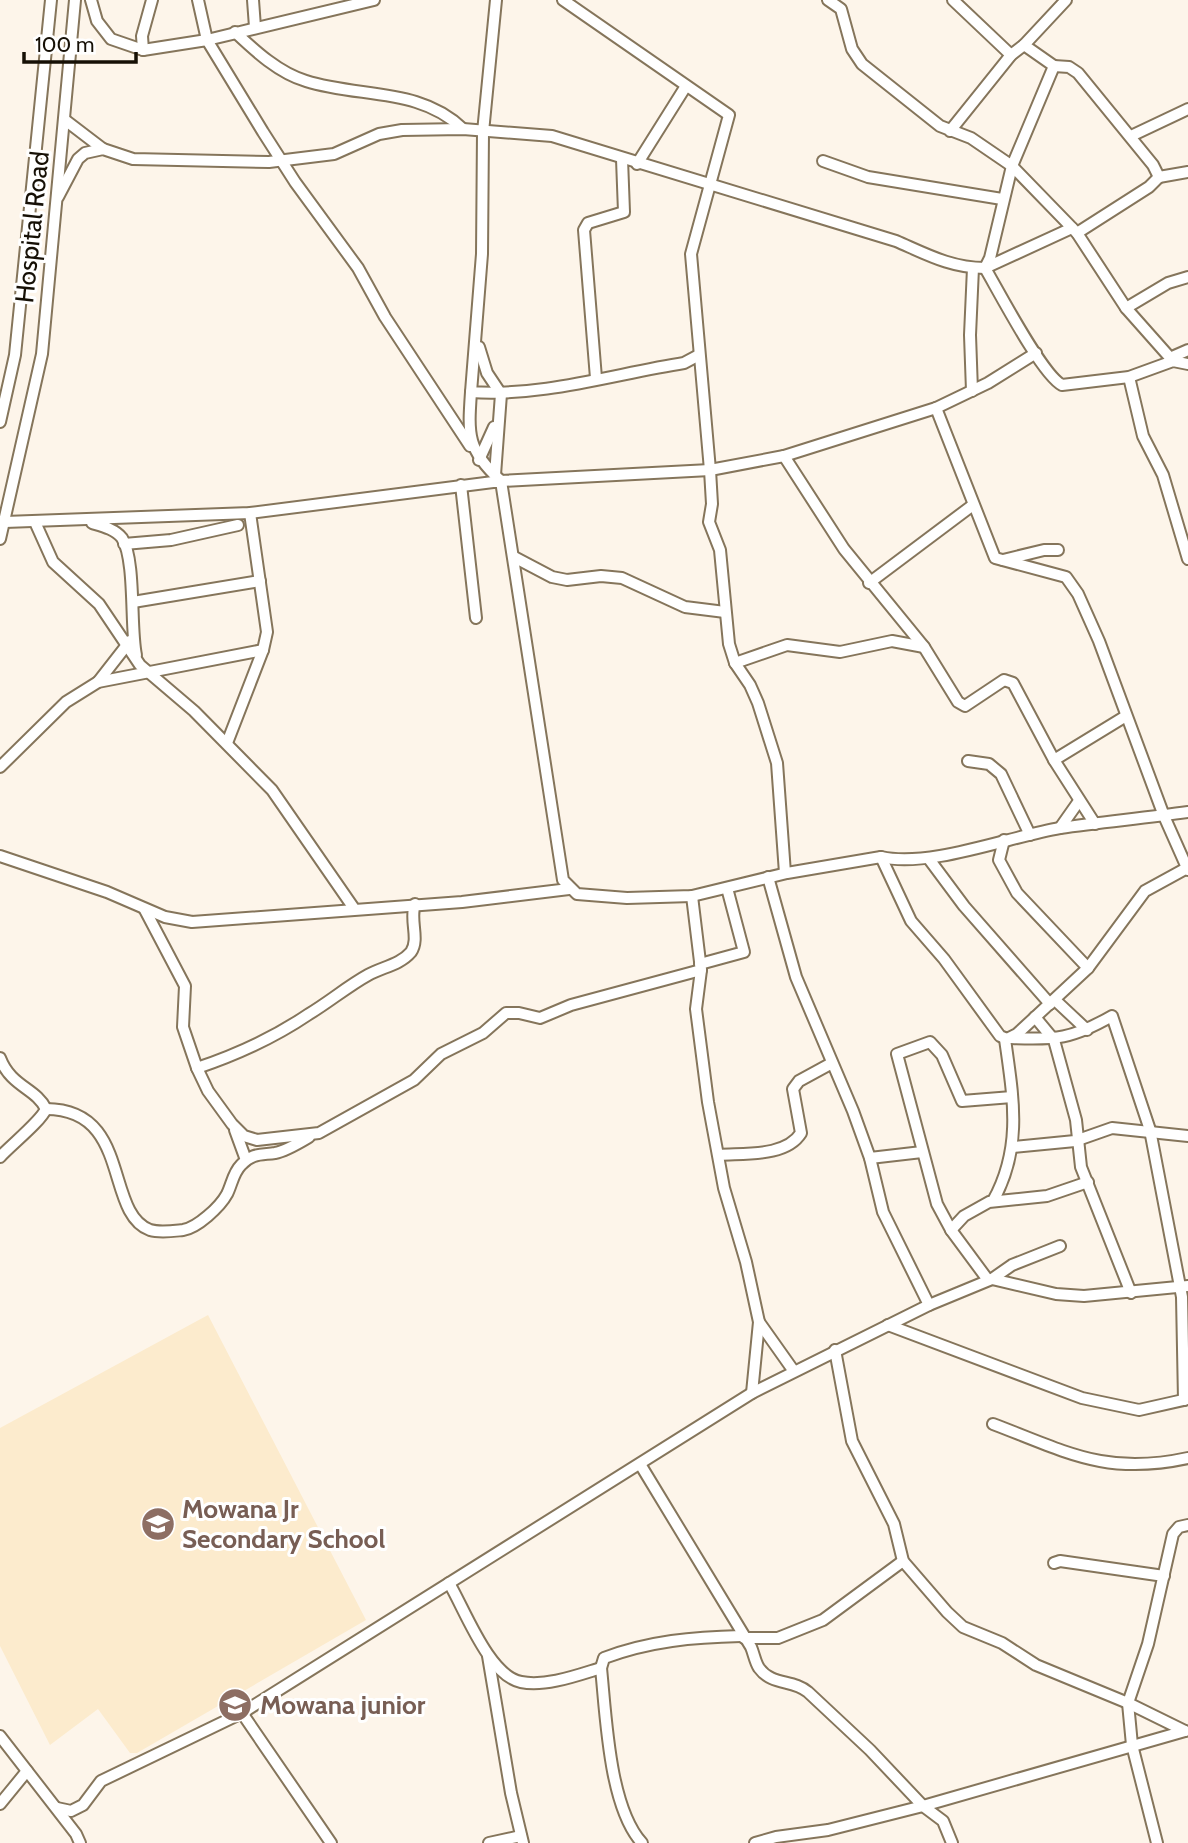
<svg xmlns="http://www.w3.org/2000/svg" width="1188" height="1843" font-family="Cabin,sans-serif">
	<rect width="100%" height="100%" fill="#fdf5ea"/>
	<!-- built -->
	<polygon fill="#fcebcd" points="208,1315 366,1620 137,1753 130,1753 98,1709 50,1745 0,1646 0,1428"/>
	<g fill="none" stroke-linecap="round" stroke-linejoin="round">
		<!-- minor casing -->
		<g stroke="#85755b" stroke-width="14">
			<g id="minor">
				<polyline points="91,0 97,21 111,39 143,50 207,40 374,0"/>
				<polyline points="198,0 207,40 263,132 295,182 358,268 385,317 470,446"/>
				<polyline points="253,0 255,27"/>
				<path d="M496 0 483 132 482 254 471 392C543 397 614 374 684 363L699 355"/>
				<polyline points="563,0 729,115 691,254 710,470 712,504 709,522 720,550 729,644 735,663 750,685 758,703 777,763 785,873"/>
				<polyline points="828,0 841,9 852,49 862,64 940,126 971,138 1012,166 1077,233 1126,308 1173,361"/>
				<polyline points="953,0 1011,55"/>
				<path d="M235 32C255 51 279 73 306 81 359 98 420 87 463 129"/>
				<polyline points="143,50 142,36 152,0"/>
				<polyline points="1054,66 1069,67 1078,73 1153,165 1159,177 1188,172"/>
				<polyline points="65,120 103,149"/>
				<polyline points="950,131 1011,55 1024,45"/>
				<polyline points="1131,136 1188,109"/>
				<polyline points="823,161 868,177 1002,199"/>
				<polyline points="637,164 686,86"/>
				<path d="M58 197 78 159 85 153 103 149 133 159 269 162 334 154 379 134 402 130 463 129 552 136 896 241C926 254 951 268 985 268L1072 228"/>
				<polyline points="1077,233 1149,187 1159,177"/>
				<polyline points="985,268 990,258 1012,166 1054,66 1024,45 1066,0"/>
				<path d="M985 268C998 290 1042 375 1062 385L1129 377 1173 361 1188 364"/>
				<polyline points="1126,308 1168,283 1188,277"/>
				<polyline points="479,347 487,373 501,394 495,475"/>
				<polyline points="1172,357 1188,350"/>
				<polyline points="1129,377 1143,436 1163,475 1188,559"/>
				<polyline points="596,378 584,230 588,223 624,212 622,159"/>
				<polyline points="972,391 970,335 973,268"/>
				<path d="M471 392C468 435 467 450 501 481L710 470 784 456 936 408 988 383 1036 353"/>
				<polyline points="936,408 995,558 1066,577 1078,594 1099,641 1164,816 1188,870"/>
				<polyline points="0,422 15,355 51,0"/>
				<polyline points="784,456 844,549 924,647 958,702 965,706 1004,680 1013,683 1054,760 1095,824"/>
				<polyline points="479,460 494,427"/>
				<polyline points="461,485 476,618"/>
				<path d="M5 522 250 513 501 481 563 880 577 894 627 898 692 896 787 873 881 857C930 868 1008 837 1060 828 1102 822 1146 818 1188 812"/>
				<polyline points="35,522 53,562 99,604 140,665 194,711 272,790 353,907"/>
				<path d="M92 523C102 526 115 529 122 538 136 560 130 628 136 655"/>
				<polyline points="0,539 42,354 75,0"/>
				<polyline points="124,544 171,540 238,525"/>
				<polyline points="514,557 552,577 567,580 601,576 622,578 685,607 725,612"/>
				<polyline points="1003,560 1044,550 1058,550"/>
				<polyline points="869,583 973,505"/>
				<polyline points="133,602 260,581"/>
				<polyline points="735,663 787,645 840,652 892,641 924,647"/>
				<polyline points="98,682 130,641"/>
				<polyline points="227,743 263,650"/>
				<polyline points="1054,760 1126,716"/>
				<polyline points="968,761 989,764 1001,774 1030,835"/>
				<polyline points="0,767 66,702 98,682 263,650 267,632 250,513"/>
				<polyline points="1060,828 1079,801"/>
				<polyline points="1004,840 999,860 1017,893 1088,968"/>
				<polyline points="0,856 107,892 165,917 192,922 462,902 569,889"/>
				<polyline points="881,857 911,921 944,959 1000,1036 1007,1039 1017,1034 1088,968 1145,891 1187,868"/>
				<polyline points="929,859 964,906 1050,1004"/>
				<polyline points="768,877 796,977 853,1111 870,1158 883,1212 929,1305"/>
				<polyline points="692,896 701,970 696,1009 708,1102 724,1188 746,1262 759,1322 752,1393"/>
				<polyline points="145,910 185,986 183,1027 197,1068 208,1091 232,1124 244,1136 257,1140 319,1133 414,1080 441,1054 483,1033 506,1013 519,1013 540,1018 571,1005 701,970"/>
				<polyline points="700,964 744,952 727,888"/>
				<polyline points="1055,1000 1087,1030"/>
				<polyline points="1035,1017 1054,1040 1076,1120 1081,1167 1131,1293"/>
				<path d="M1011 1038C1056 1040 1072 1039 1112 1016L1150 1130 1182 1297 1184 1400"/>
				<path d="M0 1058C11 1087 36 1088 46 1109"/>
				<path d="M197 1068C236 1055 275 1037 309 1014 329 1002 348 986 368 975 382 967 400 965 411 952 420 939 409 919 415 904"/>
				<path d="M46 1109C132 1109 104 1213 150 1230 160 1233 173 1231 183 1230 197 1228 220 1207 227 1194 232 1184 233 1173 241 1165 252 1153 261 1155 275 1153 286 1151 299 1143 309 1137"/>
				<polyline points="235,1130 246,1160"/>
				<polyline points="1013,1147 1075,1141 1112,1128 1188,1136"/>
				<path d="M719 1155C745 1153 786 1157 801 1133L793 1089 799 1081 832 1063"/>
				<path d="M0 1157C11 1145 41 1121 46 1109"/>
				<polyline points="870,1158 922,1152"/>
				<path d="M993 1201C1023 1147 1013 1097 1005 1039"/>
				<polyline points="951,1230 964,1216 989,1202 1047,1196 1088,1182"/>
				<polyline points="992,1279 1012,1265 1060,1246"/>
				<polyline points="988,1280 951,1230 937,1204 897,1054 930,1042 942,1055 962,1101 1012,1097"/>
				<polyline points="759,1322 793,1370"/>
				<polyline points="888,1325 1082,1398 1139,1410 1188,1399"/>
				<polyline points="835,1350 852,1441 894,1524 903,1561 947,1612 963,1627 1002,1643 1036,1665 1128,1703 1185,1731"/>
				<path d="M993 1424C1067 1452 1106 1476 1188 1458"/>
				<path d="M640 1464 751 1647C754 1654 755 1662 759 1668 772 1686 793 1679 808 1692L870 1750 923 1806 943 1821 952 1843"/>
				<polyline points="1054,1563 1060,1561 1164,1576"/>
				<path d="M449 1583C465 1610 489 1676 521 1682 546 1687 578 1675 601 1668 606 1716 609 1807 642 1843"/>
				<polyline points="744,1638 778,1638 823,1620 903,1561"/>
				<polyline points="488,1656 511,1793 523,1843"/>
				<path d="M601 1668 604 1658C649 1641 694 1637 741 1636"/>
				<polyline points="242,1713 331,1843"/>
				<polyline points="0,1736 76,1834 80,1843"/>
				<polyline points="0,1804 27,1771"/>
				<polyline points="57,1808 71,1811 83,1805 101,1781 242,1713 752,1393 929,1305 992,1279 1056,1294 1084,1296 1188,1286"/>
				<polyline points="489,1843 521,1836"/>
				<polyline points="755,1843 776,1837 828,1830 923,1806 1185,1731"/>
				<polyline points="1157,1843 1132,1745 1128,1703 1148,1644 1173,1534 1179,1527 1188,1525"/>
			</g>
		</g>
		<!-- minor -->
		<use href="#minor" stroke="#fff" stroke-width="10"/>
	</g>
	<!-- icons -->
	<defs>
		<g id="school-disc" transform="scale(1.75)"><circle r="9.5" fill="#8d6e63" stroke="#fff"/><path d="M0-5L7-2L0 1L-7-2ZM-4 1L0 2.5L4 1V4Q0 6-4 4Z" fill="#fff"/></g>
	</defs>
	<g fill-rule="evenodd">
		<use href="#school-disc" x="158" y="1524"/>
		<use href="#school-disc" x="235" y="1705"/>
	</g>
	<g text-anchor="middle" dominant-baseline="central" stroke-width="6" stroke-linejoin="round" paint-order="stroke">
		<!-- street labels -->
		<g font-size="26" fill="#161006" stroke="#fff">
			<text transform="translate(32 227) rotate(-84)">Hospital Road</text>
		</g>
		<!-- education labels -->
		<g font-size="26" font-weight="bold" fill="#785e54" stroke="#fff" text-anchor="start">
			<text x="182" y="1509">Mowana Jr<tspan x="182" dy="30">Secondary School</tspan></text>
			<text x="260" y="1705">Mowana junior</text>
		</g>
	</g>
	<!-- scale -->
	<path d="M24 52v10h112v-10" fill="none" stroke="#161006" stroke-width="3.5"/>
	<text x="35" y="52" font-size="21" fill="#161006" stroke="#ffffff" stroke-width="5" paint-order="stroke">100 m</text>
</svg>
